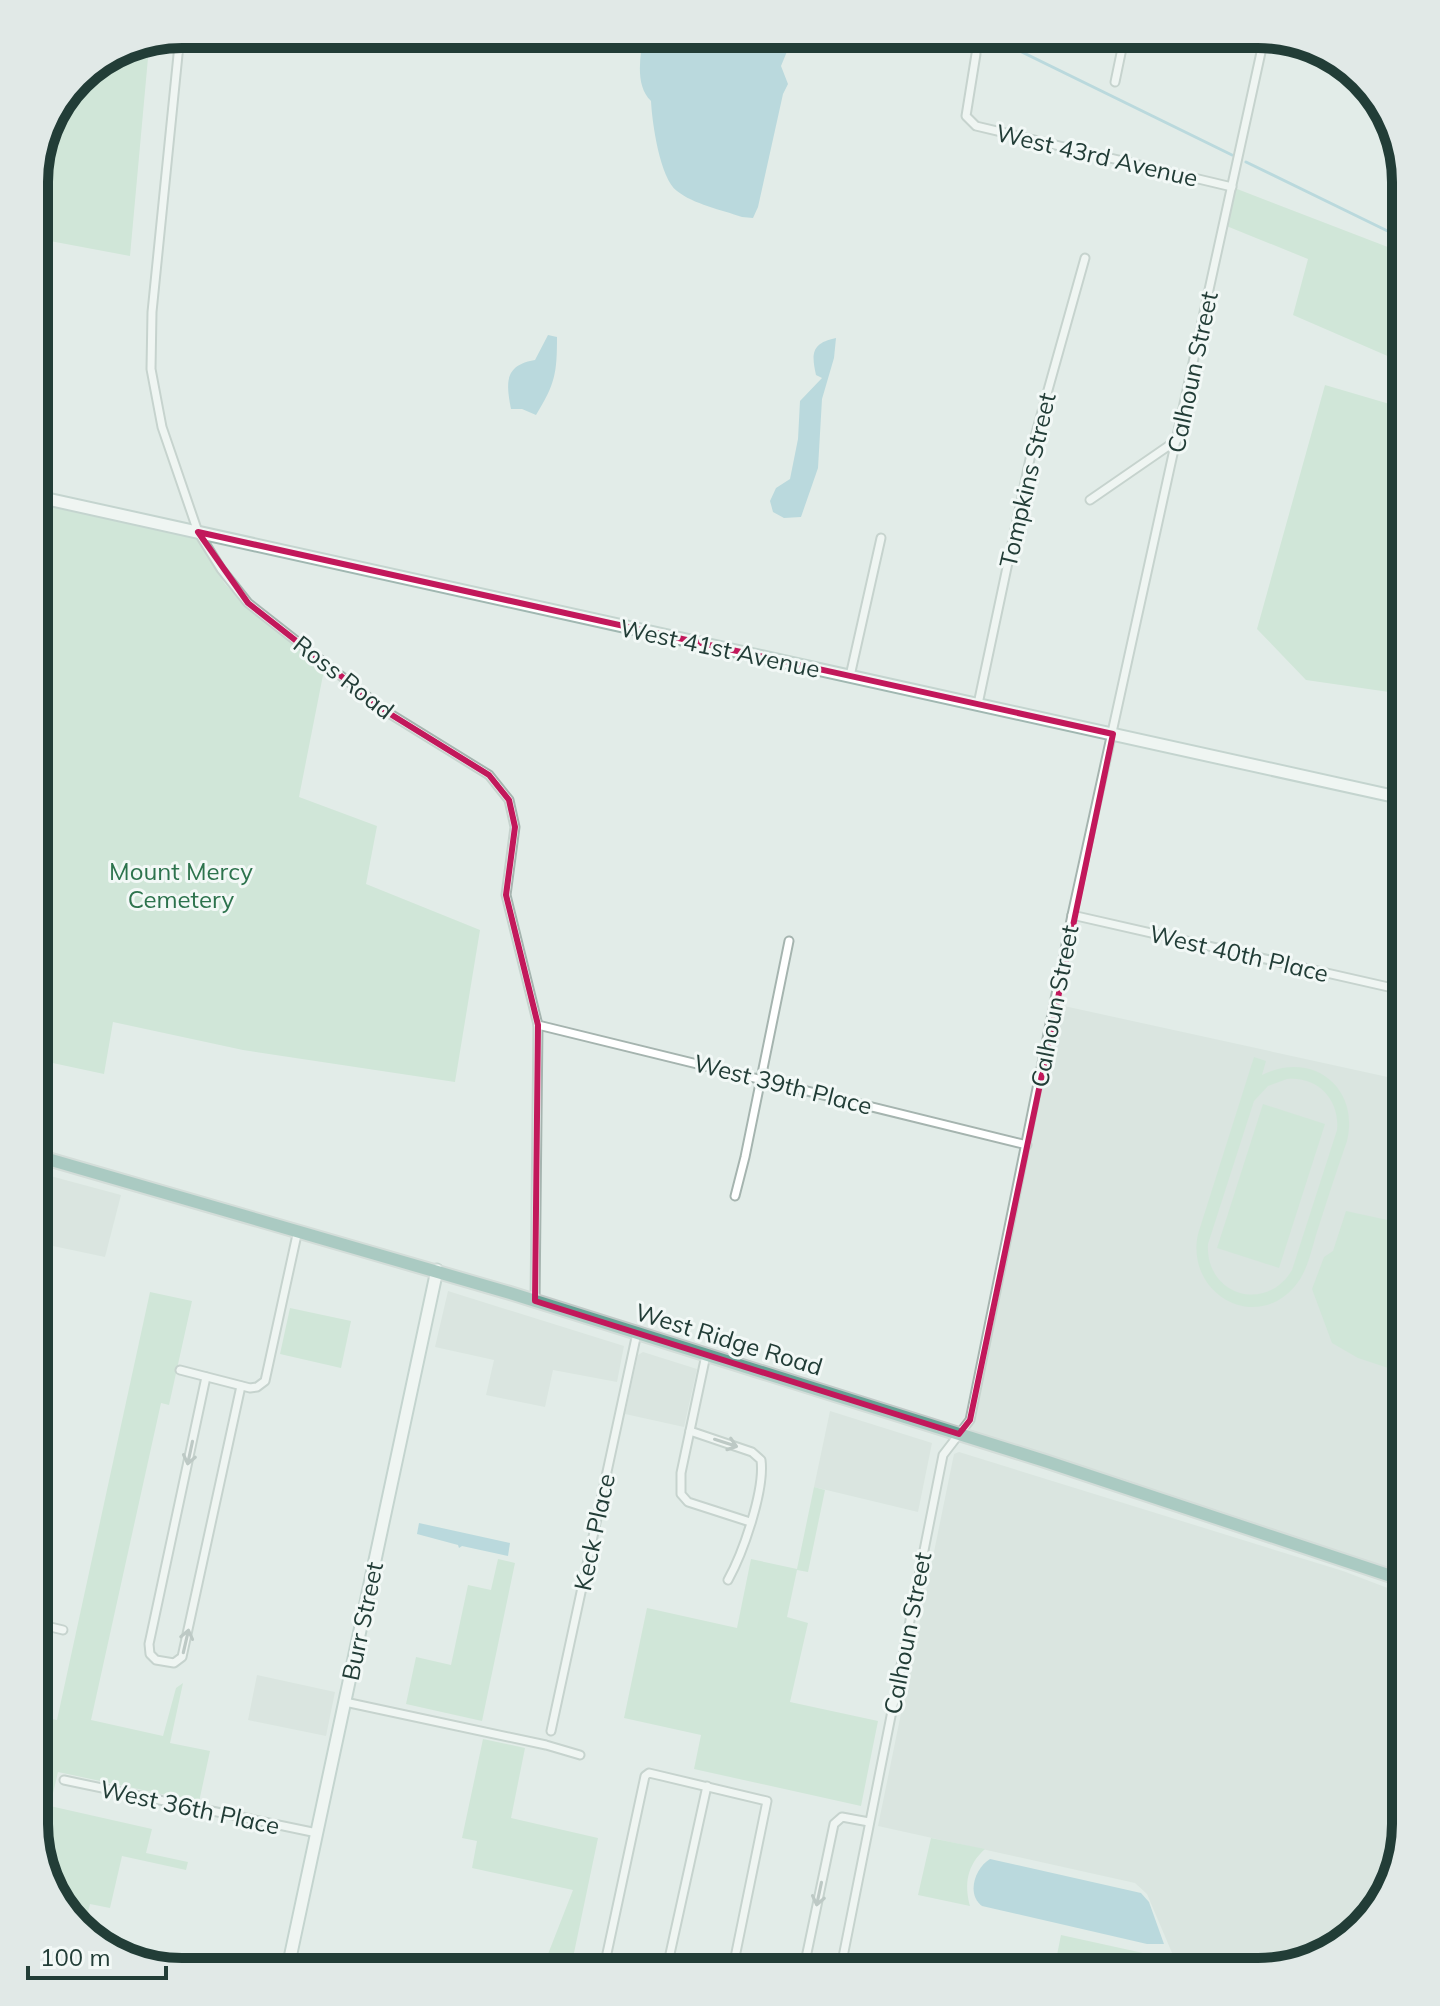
<svg xmlns="http://www.w3.org/2000/svg" width="1440" height="2006" font-family="Mulish,sans-serif">
	<rect width="100%" height="100%" fill="#e2ece8"/>
	<!-- built -->
	<g fill="#d0dcd7">
		<polygon points="1055,1004 1406,1081 1406,1581 959,1434 970,1420"/>
		<polygon points="43,1174 121,1195 105,1257 34,1242 34,1216"/>
		<polygon points="448,1291 624,1346 617,1382 553,1370 545,1407 486,1395 494,1360 435,1347"/>
		<polygon points="643,1352 697,1369 684,1427 625,1414 638,1355"/>
		<polygon points="830,1411 932,1443 918,1512 814,1487"/>
		<polygon points="959,1452 1343,1571 1406,1595 1406,1824 1386,1898 1332,1952 1258,1972 1200,1972 1178,1967 1147,1894 1135,1883 878,1826 954,1454"/>
		<polygon points="257,1675 335,1692 326,1736 248,1720"/>
	</g>
	<!-- green -->
	<g fill="#bbddc6" fill-rule="evenodd">
		<polygon points="149,47 130,256 34,238 34,172 50,116 84,71"/>
		<polygon points="1232,187 1406,254 1406,680 1396,693 1306,680 1257,629 1325,385 1393,405 1406,364 1293,315 1308,259 1224,225"/>
		<polygon points="34,499 197,537 225,584 251,610 324,670 299,797 377,826 366,884 480,930 455,1082 243,1050 113,1022 104,1074 34,1059"/>
		<path d="M1254 1057 1266 1061 1262 1075C1311 1050 1360 1086 1347 1141 1336 1172 1326 1204 1316 1235 1311 1252 1307 1272 1295 1286 1255 1334 1185 1293 1198 1234ZM1287 1079C1317 1076 1340 1099 1337 1130L1292 1270C1266 1314 1205 1295 1208 1244L1254 1101 1268 1086Z"/>
		<polygon points="1263,1104 1325,1124 1279,1268 1217,1248"/>
		<polygon points="1346,1211 1406,1224 1406,1374 1358,1358 1332,1343 1312,1289 1324,1257 1333,1251"/>
		<polygon points="150,1292 192,1301 169,1405 161,1403 91,1720 163,1736 176,1688 183,1683 170,1743 210,1751 199,1802 58,1772 50,1806 152,1829 146,1853 188,1862 186,1870 122,1856 110,1908 90,1904 84,1928 54,1898 34,1824 34,1716 57,1720"/>
		<polygon points="290,1308 351,1321 341,1368 280,1354"/>
		<polygon points="814,1487 825,1490 808,1572 797,1570 787,1617 808,1623 790,1702 878,1721 861,1806 694,1769 701,1735 624,1718 647,1608 737,1628 751,1559 797,1569"/>
		<polygon points="498,1559 515,1563 482,1721 406,1704 416,1657 451,1665 468,1585 491,1590"/>
		<polygon points="483,1739 525,1748 511,1818 598,1838 570,1972 541,1972 573,1890 472,1868 477,1841 462,1838"/>
		<path d="M931 1838 985 1849C967 1865 964 1884 970 1906L918 1895Z"/>
		<polygon points="1061,1935 1175,1960 1178,1967 1174,1966 1172,1972 1069,1972 1070,1968 1055,1965"/>
	</g>
	<!-- water -->
	<g fill="#8bc1d0">
		<path d="M643 34H792L793 37 781 66 788 84 783 94 758 207 753 218 742 217C722 210 693 204 677 191 660 179 652 122 651 101 634 84 641 56 643 34Z"/>
		<path d="M548 335 557 337C557 374 555 384 536 415L522 409H511C506 383 504 365 535 360Z"/>
		<path d="M836 338 834 358 822 399 818 468 801 517 784 518 773 512 770 501 776 488 790 479 798 439 800 401 822 378 816 375C811 353 812 343 836 338Z"/>
		<polygon points="419,1523 510,1543 508,1556 462,1546 459,1548 458,1545 417,1534"/>
		<path d="M990 1859 1141 1893 1149 1902 1164 1944H1147L982 1906C966 1894 975 1868 990 1859Z"/>
	</g>
	<g fill="none" stroke-linecap="round" stroke-linejoin="round">
		<!-- stream -->
		<g stroke="#8bc1d0" stroke-width="3">
			<polyline points="985,34 1232,155"/>
			<polyline points="1246,162 1406,240"/>
		</g>
		<!-- street casing -->
		<g stroke="#a5b4af" stroke-width="11">
			<g id="street">
				<polyline points="180,35 152,312 151,369 162,427 198,532 221,569 248,603 387,712 489,775 509,800 515,827 506,895 538,1025 535,1301"/>
				<polyline points="976,54 966,116 976,126 1232,187"/>
				<polyline points="1115,82 1125,34"/>
				<polyline points="1090,500 1177,440"/>
				<polyline points="850,676 881,538"/>
				<polyline points="978,704 1034,440 1085,258"/>
				<polyline points="1072,915 1406,991"/>
				<polyline points="538,1025 1027,1145"/>
				<polyline points="34,1177 39,1156"/>
				<polyline points="735,1196 745,1157 789,941"/>
				<polyline points="706,1355 681,1473 681,1494 688,1502 750,1522"/>
				<polyline points="180,1370 250,1388 257,1387 265,1381 298,1230"/>
				<polyline points="206,1377 149,1644 150,1654 156,1660 174,1663 182,1657 241,1386"/>
				<path d="M690 1431 752 1452 761 1460C765 1490 743 1553 728 1580"/>
				<polyline points="34,1623 63,1630"/>
				<polyline points="345,1702 546,1745 580,1755"/>
				<polyline points="551,1731 637,1333"/>
				<polyline points="64,1780 317,1833"/>
				<polyline points="603,1972 645,1776 649,1773 767,1801 732,1972"/>
				<polyline points="666,1972 707,1786"/>
				<polyline points="803,1972 834,1824 842,1817 869,1822"/>
				<polyline points="840,1972 943,1455 970,1420 1072,915 1265,34"/>
			</g>
		</g>
		<!-- secondary casing -->
		<g stroke="#a0b7b1" stroke-width="15">
			<g id="secondary">
				<polyline points="34,496 1406,799"/>
				<polyline points="287,1972 437,1270"/>
			</g>
		</g>
		<!-- primary casing -->
		<g stroke="#c1c9c7" stroke-width="16">
			<polyline id="primary" points="34,1155 510,1293 1045,1461 1406,1581"/>
		</g>
		<!-- street -->
		<use href="#street" stroke="#fff" stroke-width="7"/>
		<!-- secondary -->
		<use href="#secondary" stroke="#fff" stroke-width="11"/>
		<!-- primary -->
		<use href="#primary" stroke="#67a195" stroke-width="12"/>
	</g>
	<!-- one-way arrows -->
	<defs><path id="oneway-shaft" d="M-6 0H5M1.5-3L5.5 0L1.5 3" fill="none" stroke-width="1.6" stroke-linecap="round" stroke-linejoin="round" transform="scale(2)"/></defs>
	<g stroke="#909e9b">
		<use href="#oneway-shaft" transform="translate(726 1443) rotate(18)"/>
		<use href="#oneway-shaft" transform="translate(190 1453) rotate(102)"/>
		<use href="#oneway-shaft" transform="translate(186 1641) rotate(-77)"/>
		<use href="#oneway-shaft" transform="translate(819 1894) rotate(102)"/>
	</g>
	<!-- marked area -->
	<path d="M0 0H1440V2006H0ZM198 532 1113 734 970 1420 959 1434 535 1301 538 1025 506 895 515 827 509 800 489 775 387 712 248 603Z" fill="#e2ece8" fill-opacity=".55" fill-rule="evenodd"/>
	<path fill="none" stroke="#c2185b" stroke-width="6" stroke-linejoin="round" d="M198 532 1113 734 970 1420 959 1434 535 1301 538 1025 506 895 515 827 509 800 489 775 387 712 248 603Z"/>
	<g text-anchor="middle" dominant-baseline="central" stroke-width="6" stroke-linejoin="round" paint-order="stroke">
		<!-- street labels -->
		<g font-size="24" fill="#223d37" stroke="#f2f8f6">
			<text transform="translate(1097 155) rotate(13)">West 43rd Avenue</text>
			<text transform="translate(1192 372) rotate(-78)">Calhoun Street</text>
			<text transform="translate(1027 480) rotate(-77)">Tompkins Street</text>
			<text transform="translate(720 648) rotate(12)">West 41st Avenue</text>
			<text transform="translate(344 677) rotate(38)">Ross Road</text>
			<text transform="translate(1239 953) rotate(13)">West 40th Place</text>
			<text transform="translate(1054 1006) rotate(-79)">Calhoun Street</text>
			<text transform="translate(783 1084) rotate(14)">West 39th Place</text>
			<text transform="translate(729 1339) rotate(17)">West Ridge Road</text>
			<text transform="translate(594 1532) rotate(-78)">Keck Place</text>
			<text transform="translate(362 1621) rotate(-78)">Burr Street</text>
			<text transform="translate(907 1633) rotate(-79)">Calhoun Street</text>
			<text transform="translate(190 1807) rotate(12)">West 36th Place</text>
		</g>
		<!-- park labels -->
		<g font-size="24" fill="#2d734d" stroke="#f2f8f6">
			<text x="181" y="871">Mount Mercy<tspan x="181" dy="28">Cemetery</tspan></text>
		</g>
	</g>
	<!-- crop -->
	<path d="M0 0H1440V2006H0ZM182 48H1258A134 134 0 0 1 1392 182V1824A134 134 0 0 1 1258 1958H182A134 134 0 0 1 48 1824V182A134 134 0 0 1 182 48Z" fill="#e1e9e7" fill-rule="evenodd"/>
	<path fill="none" stroke="#223d37" stroke-width="10" d="M182 48H1258A134 134 0 0 1 1392 182V1824A134 134 0 0 1 1258 1958H182A134 134 0 0 1 48 1824V182A134 134 0 0 1 182 48Z"/>
	<!-- scale -->
	<path d="M28 1966v12h138v-12" fill="none" stroke="#223d37" stroke-width="4"/>
	<text x="40" y="1966" font-size="24" fill="#223d37" stroke="#f2f8f6" stroke-width="6" paint-order="stroke">100 m</text>
</svg>
